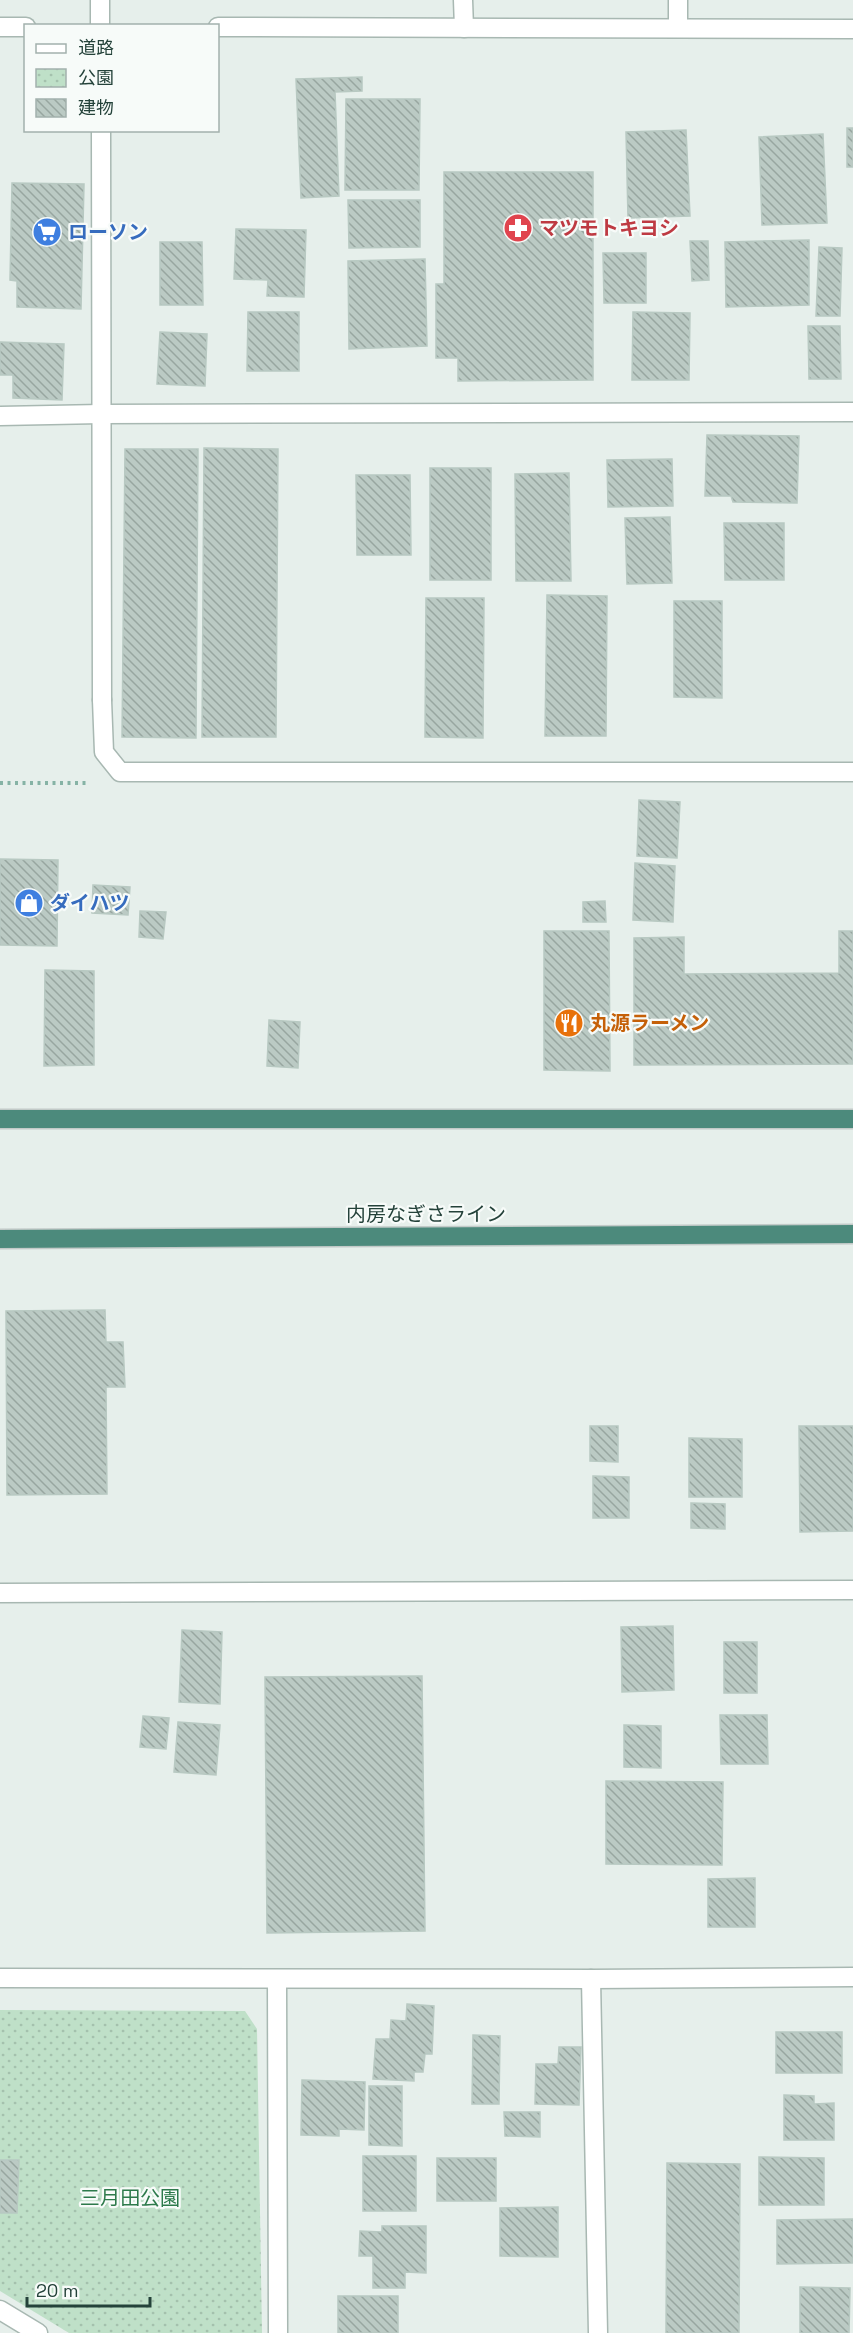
<svg xmlns="http://www.w3.org/2000/svg" width="853" height="2333" font-family="'Space Grotesk','Noto Sans JP',sans-serif">
	<defs>
		<pattern id="park-dots" width="8" height="8" patternUnits="userSpaceOnUse" patternTransform="scale(1.5)"><rect width="8" height="8" fill="#bfe0c8"/><path d="M2 2h.1M6 6h.1" fill="none" stroke="#a4c1ad" stroke-width="1.8" stroke-linecap="round"/></pattern>
		<pattern id="building-back-hatch" width="6" height="6" patternUnits="userSpaceOnUse" patternTransform="scale(1.5)"><rect width="6" height="6" fill="#bbcac4"/><path d="M-1 5l2 2M0 0l6 6M5-1l2 2" fill="none" stroke="#98a6a0"/></pattern>
	</defs>
	<rect width="100%" height="100%" fill="#e6efeb"/>
	<!-- park -->
	<polygon fill="url(#park-dots)" points="0,2010 245,2011 257,2029 262,2333 69,2333 0,2291"/>
	<!-- building -->
	<g fill="url(#building-back-hatch)" stroke="#b8c9c2" stroke-width="1.5">
		<polygon points="362,77 362,91 335,92 339,196 301,198 296,79"/>
		<polygon points="346,99 420,99 419,190 345,190"/>
		<rect x="847" y="128" width="6" height="39"/>
		<polygon points="686,130 690,216 628,218 626,132"/>
		<polygon points="823,134 827,223 762,225 759,137"/>
		<polygon points="444,172 593,172 593,380 458,381 458,358 436,358 436,284 444,284"/>
		<polygon points="12,183 84,184 81,309 17,307 17,281 10,280"/>
		<polygon points="348,200 420,200 420,247 349,248"/>
		<polygon points="236,229 306,230 304,297 267,296 268,280 234,279"/>
		<polygon points="809,240 809,305 726,307 725,242"/>
		<polygon points="690,241 708,241 709,280 692,281"/>
		<polygon points="160,242 202,242 203,305 160,305"/>
		<polygon points="819,247 842,248 840,316 816,316"/>
		<polygon points="603,253 646,253 646,303 604,303"/>
		<polygon points="425,259 427,346 349,349 348,261"/>
		<polygon points="248,312 299,312 299,371 247,371"/>
		<polygon points="633,312 690,313 689,380 632,380"/>
		<polygon points="808,326 840,326 841,379 809,379"/>
		<polygon points="160,332 207,334 205,386 157,384"/>
		<polygon points="0,342 64,344 62,400 13,398 13,375 0,375"/>
		<polygon points="707,435 799,436 797,503 733,502 731,496 705,496"/>
		<polygon points="204,448 278,449 276,737 202,737"/>
		<polygon points="125,449 198,449 196,738 122,737"/>
		<polygon points="672,459 673,506 608,507 607,460"/>
		<rect x="430" y="468" width="61" height="112"/>
		<polygon points="569,473 571,581 516,581 515,474"/>
		<polygon points="356,475 410,475 411,555 357,555"/>
		<polygon points="670,517 672,583 627,584 625,518"/>
		<polygon points="724,523 784,523 784,580 725,580"/>
		<polygon points="547,595 607,596 606,736 545,736"/>
		<polygon points="426,598 484,598 483,738 425,737"/>
		<polygon points="674,601 722,601 722,698 674,697"/>
		<polygon points="639,800 680,802 677,858 637,856"/>
		<polygon points="0,859 58,860 57,946 0,945"/>
		<polygon points="635,863 675,866 673,922 633,920"/>
		<polygon points="93,885 130,887 128,915 92,913"/>
		<polygon points="605,901 606,922 583,922 583,902"/>
		<polygon points="140,911 166,912 163,939 139,937"/>
		<polygon points="544,931 609,931 610,1071 544,1070"/>
		<polygon points="839,931 853,931 853,1064 634,1065 634,938 684,937 684,974 839,973"/>
		<polygon points="45,970 94,971 94,1065 44,1066"/>
		<polygon points="269,1020 300,1022 298,1068 267,1066"/>
		<polygon points="105,1310 106,1342 123,1342 125,1387 106,1387 107,1494 7,1495 6,1311"/>
		<polygon points="590,1426 618,1426 618,1462 590,1461"/>
		<polygon points="799,1426 853,1426 853,1531 800,1532"/>
		<polygon points="689,1438 742,1439 742,1497 689,1497"/>
		<polygon points="593,1476 629,1477 629,1518 593,1518"/>
		<polygon points="691,1503 725,1504 725,1529 691,1528"/>
		<polygon points="673,1626 674,1690 622,1692 621,1627"/>
		<polygon points="182,1630 222,1632 220,1704 179,1702"/>
		<rect x="724" y="1642" width="33" height="51"/>
		<polygon points="422,1676 425,1931 267,1933 265,1677"/>
		<polygon points="720,1715 767,1715 768,1764 721,1764"/>
		<polygon points="143,1716 169,1718 166,1749 140,1747"/>
		<polygon points="178,1722 220,1725 216,1775 174,1772"/>
		<polygon points="624,1725 661,1726 661,1768 624,1767"/>
		<polygon points="606,1781 723,1782 722,1865 606,1864"/>
		<polygon points="755,1878 755,1927 708,1927 708,1879"/>
		<polygon points="407,2004 434,2006 432,2054 425,2054 423,2072 414,2072 414,2081 373,2079 376,2039 390,2039 391,2020 406,2021"/>
		<rect x="776" y="2032" width="66" height="41"/>
		<polygon points="473,2035 500,2036 499,2104 472,2104"/>
		<polygon points="559,2047 581,2047 579,2105 535,2104 536,2064 558,2064"/>
		<polygon points="302,2080 365,2082 364,2130 339,2129 339,2136 301,2135"/>
		<polygon points="369,2086 402,2086 402,2146 369,2145"/>
		<polygon points="784,2095 814,2096 814,2104 834,2103 834,2140 784,2140"/>
		<polygon points="504,2112 540,2112 540,2137 505,2136"/>
		<rect x="363" y="2156" width="53" height="55"/>
		<polygon points="759,2157 824,2158 824,2205 759,2205"/>
		<rect x="437" y="2158" width="59" height="43"/>
		<polygon points="0,2160 19,2160 17,2213 0,2213"/>
		<polygon points="667,2163 740,2164 739,2333 666,2333"/>
		<polygon points="558,2207 558,2257 500,2256 500,2208"/>
		<polygon points="853,2219 853,2263 777,2264 777,2220"/>
		<polygon points="382,2226 426,2226 426,2273 405,2272 405,2288 373,2288 373,2256 359,2256 360,2231 382,2232"/>
		<polygon points="800,2287 850,2288 849,2333 800,2333"/>
		<rect x="338" y="2296" width="60" height="37"/>
	</g>
	<g fill="none" stroke-linecap="round" stroke-linejoin="round">
		<!-- service casing -->
		<g stroke="#a8b8b2" stroke-width="21">
			<polyline id="service" points="0,416 101,414"/>
		</g>
		<!-- minor casing -->
		<g stroke="#a8b8b2" stroke-width="21">
			<g id="minor">
				<polyline points="463,0 464,28"/>
				<polyline points="678,0 678,28"/>
				<polyline points="102,700 104,752 120,772 853,772"/>
				<polyline points="0,1593 853,1590"/>
				<polyline points="0,1978 591,1979 853,1977"/>
				<polyline points="277,1979 278,2333"/>
				<polyline points="591,1979 598,2333"/>
				<polyline points="0,2310 38,2333"/>
			</g>
		</g>
		<!-- tertiary casing -->
		<g stroke="#a8b8b2" stroke-width="21">
			<g id="tertiary">
				<polyline points="100,0 100,26"/>
				<polyline points="0,27 26,27"/>
				<polyline points="218,27 853,29"/>
				<polyline points="101,130 102,700"/>
				<polyline points="101,414 853,412"/>
			</g>
		</g>
		<!-- trunk casing -->
		<g stroke="#c2cac8" stroke-width="21">
			<g id="trunk">
				<polyline points="0,1119 853,1119"/>
				<polyline points="0,1239 853,1234"/>
			</g>
		</g>
		<!-- path -->
		<polyline stroke="#86b3a5" stroke-width="4" stroke-dasharray="3 4.5" stroke-linecap="butt" points="0,783 89,783"/>
		<!-- service -->
		<use href="#service" stroke="#fff" stroke-width="18"/>
		<!-- minor -->
		<use href="#minor" stroke="#fff" stroke-width="18"/>
		<!-- tertiary -->
		<use href="#tertiary" stroke="#fff" stroke-width="18"/>
		<!-- trunk -->
		<use href="#trunk" stroke="#4c8a7c" stroke-width="18"/>
	</g>
	<!-- icons -->
	<defs>
		<g id="pharmacy-disc" transform="scale(1.5)"><circle r="9.5" fill="#e0444e" stroke="#f7fbf9"/><path d="M-2-6h4v4h4v4h-4v4h-4v-4h-4v-4h4Z" fill="#fff"/></g>
		<g id="supermarket-disc" transform="scale(1.5)"><circle r="9.5" fill="#3f7fe0" stroke="#f7fbf9"/><path d="M-6-5.5h2.5l.6 2H6L4.5 2H-2.5L-4.4-4H-6ZM-1.5 3.2a1.3 1.3 0 1 0 .1 0ZM3 3.2a1.3 1.3 0 1 0 .1 0Z" fill="#fff"/></g>
		<g id="shop-disc" transform="scale(1.5)"><circle r="9.5" fill="#3f7fe0" stroke="#f7fbf9"/><path d="M-5-2.5h2.3a2.7 3.5 0 0 1 5.4 0H5L5.5 6h-11ZM-1.5-2.5h3a1.5 2.3 0 0 0-3 0Z" fill="#fff"/></g>
		<g id="restaurant-disc" transform="scale(1.5)"><circle r="9.5" fill="#e8710a" stroke="#f7fbf9"/><path d="M-5-6h1v4h1v-4h1v4h1v-4h1v5L-1.5 .5V6h-2V.5L-5-1ZM5-6V6H3V1.5H1.5Q1.5-4 5-6Z" fill="#fff"/></g>
	</defs>
	<g fill-rule="evenodd">
		<use href="#pharmacy-disc" x="518" y="228"/>
		<use href="#supermarket-disc" x="47" y="232"/>
		<use href="#shop-disc" x="29" y="903"/>
		<use href="#restaurant-disc" x="569" y="1023"/>
	</g>
	<g text-anchor="middle" dominant-baseline="central" stroke-width="4.5" stroke-linejoin="round" paint-order="stroke">
		<!-- health labels -->
		<g font-size="20" font-weight="bold" fill="#be3a42" stroke="#f7fbf9" text-anchor="start">
			<text x="539" y="228">マツモトキヨシ</text>
		</g>
		<!-- shop labels -->
		<g font-size="20" font-weight="bold" fill="#366cbe" stroke="#f7fbf9" text-anchor="start">
			<text x="68" y="232">ローソン</text>
			<text x="50" y="903">ダイハツ</text>
		</g>
		<!-- food labels -->
		<g font-size="20" font-weight="bold" fill="#c56008" stroke="#f7fbf9" text-anchor="start">
			<text x="590" y="1023">丸源ラーメン</text>
		</g>
		<!-- street labels -->
		<g font-size="20" fill="#24423a" stroke="#f7fbf9">
			<text x="426" y="1214">内房なぎさライン</text>
		</g>
		<!-- park labels -->
		<g font-size="20" fill="#2d7a4b" stroke="#f7fbf9">
			<text x="130" y="2198">三月田公園</text>
		</g>
	</g>
	<!-- legend -->
	<rect x="24" y="24" width="195" height="108" fill="#f7fbf9" stroke="#a3b1ad" stroke-width="1.5"/>
	<rect x="36" y="44" width="30" height="9" fill="#ffffff" stroke="#a3b1ad" stroke-width="1.5"/>
	<text x="78" y="54" font-size="18" fill="#24423a">道路</text>
	<rect x="36" y="69" width="30" height="18" fill="url(#park-dots)" stroke="#a3b1ad" stroke-width="1.5"/>
	<text x="78" y="84" font-size="18" fill="#24423a">公園</text>
	<rect x="36" y="99" width="30" height="18" fill="url(#building-back-hatch)" stroke="#a3b1ad" stroke-width="1.5"/>
	<text x="78" y="114" font-size="18" fill="#24423a">建物</text>
	<!-- scale -->
	<path d="M27 2297v9h123v-9" fill="none" stroke="#24423a" stroke-width="3"/>
	<text x="36" y="2297" font-size="18" fill="#24423a" stroke="#f7fbf9" stroke-width="4.5" paint-order="stroke">20 m</text>
</svg>
